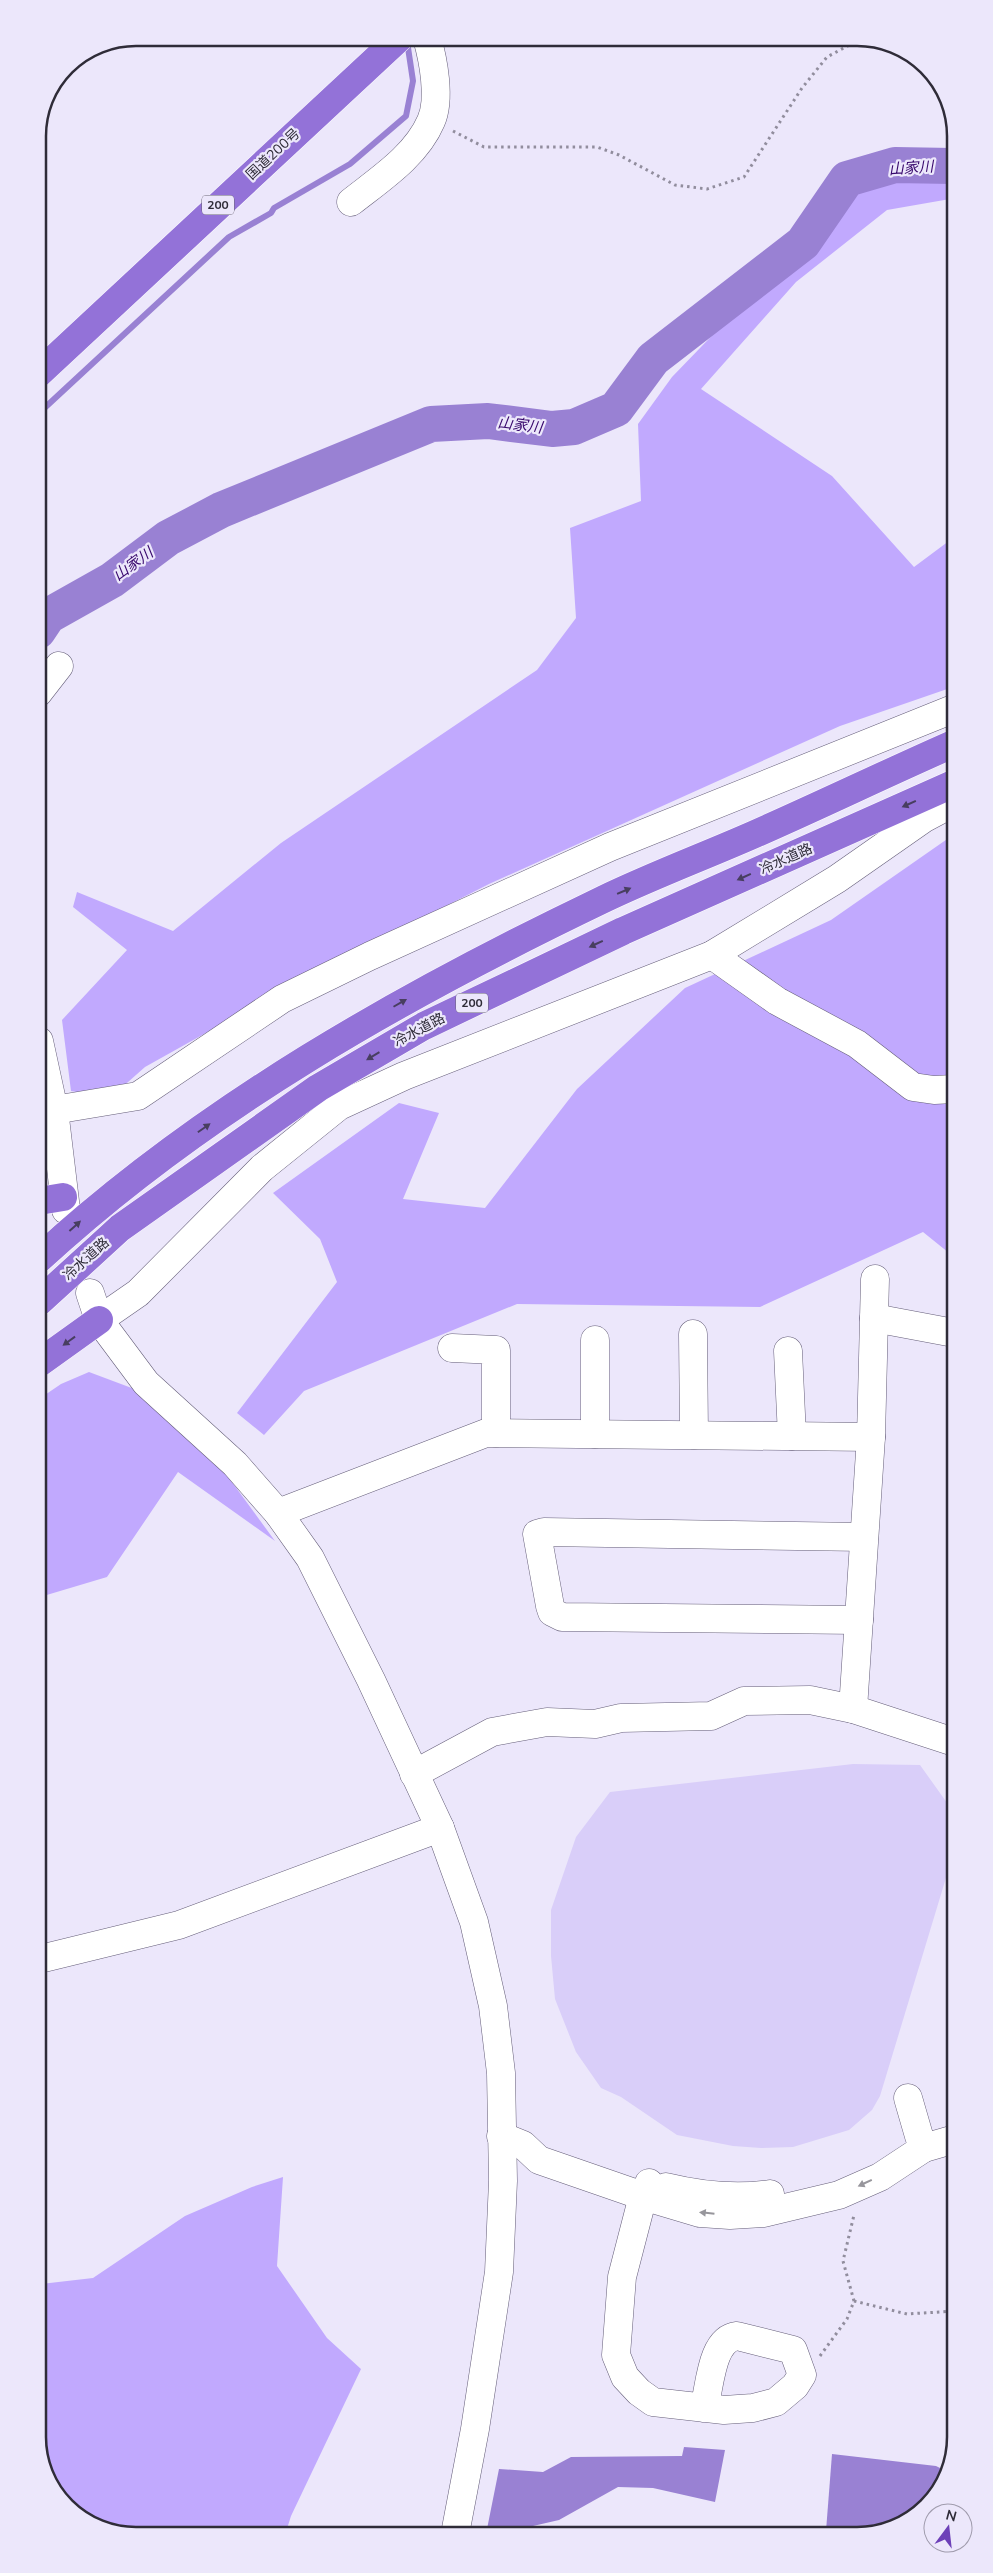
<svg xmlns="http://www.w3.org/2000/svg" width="993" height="2573" font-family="'Nunito Sans','Noto Sans JP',sans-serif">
	<rect width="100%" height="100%" fill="#ece7fb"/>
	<!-- green -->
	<polygon fill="#d9cef9" points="853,1764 920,1765 955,1814 955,1848 880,2096 872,2110 849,2130 793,2147 761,2148 733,2146 677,2135 621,2097 601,2088 576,2052 555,1999 551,1956 551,1910 576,1837 610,1792"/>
	<!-- forest -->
	<g fill="#c1a9fe">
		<polygon points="899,175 952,179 950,199 887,210 796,282 701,389 832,476 914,567 953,538 953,687 840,726 489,884 297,982 145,1067 110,1098 71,1091 62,1020 127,950 73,907 77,892 173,931 281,843 537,670 576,618 570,528 641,501 638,424 672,377 758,288 818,239 852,187"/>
		<polygon points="953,835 954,1257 923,1232 760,1307 517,1304 304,1391 264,1435 237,1413 337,1282 320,1239 273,1193 399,1103 439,1113 403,1199 485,1208 577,1089 685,988 831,920"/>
		<polygon points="89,1372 137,1390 210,1452 275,1541 178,1472 107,1577 40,1597 39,1399 61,1384"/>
		<polygon points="283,2177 277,2266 327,2338 361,2369 291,2516 285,2535 130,2535 76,2515 41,2463 41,2284 93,2278 185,2216 252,2187"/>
	</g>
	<!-- water -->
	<g fill="#9981d3">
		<polygon points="684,2447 725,2450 715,2502 653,2488 618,2487 559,2520 498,2534 486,2534 499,2469 543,2472 571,2457 682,2456"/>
		<polygon points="832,2454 936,2466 944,2470 935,2497 883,2532 831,2532 826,2531"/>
	</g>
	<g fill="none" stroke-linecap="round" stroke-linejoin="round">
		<!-- stream -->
		<g stroke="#9981d3" stroke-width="6">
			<polyline points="38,414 229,237 271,213 274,208 350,164 406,116 413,81 407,41"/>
			<polyline points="38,586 48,616"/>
		</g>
		<!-- river -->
		<polyline stroke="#9981d3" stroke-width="36" points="38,631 48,616 112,580 168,538 221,510 431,424 488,421 552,429 574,427 616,409 653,359 803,243 847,179 895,165 952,166"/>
		<!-- minor casing -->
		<g stroke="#655e79" stroke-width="29">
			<g id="minor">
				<path d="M351 202C380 179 416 156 431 121 441 99 433 59 427 38"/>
				<polyline points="38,693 59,666"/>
				<polyline points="712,955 777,1001 857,1044 913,1087 934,1090 954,1089"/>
				<polyline points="39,1041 54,1110 66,1210"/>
				<polyline points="54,1110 138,1096 282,999 370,956 610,847 953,709"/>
				<polyline points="90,1293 99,1320 146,1383 235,1464 278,1513 310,1558 371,1680 440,1828 474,1922 493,2006 501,2073 503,2181 499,2272 475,2429 455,2534"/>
				<polyline points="874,1318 954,1333"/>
				<polyline points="99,1320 138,1293 262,1168 339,1106 404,1076 712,955 837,879 923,819 953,803"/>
				<polyline points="693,1334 694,1435"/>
				<polyline points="595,1340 595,1434"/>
				<polyline points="452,1348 496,1350 496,1433"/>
				<polyline points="788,1351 792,1436"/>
				<polyline points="278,1513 486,1433 871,1437"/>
				<polyline points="859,1620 562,1617 552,1612 550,1606 537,1534 544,1532 864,1537"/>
				<polyline points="853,1709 871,1437 875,1279"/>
				<polyline points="414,1774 492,1732 547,1722 595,1724 621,1718 711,1716 744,1701 810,1700 853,1709 954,1742"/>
				<polyline points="40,1959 179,1925 440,1828"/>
				<polyline points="908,2098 919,2136 924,2148"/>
				<polyline points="501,2136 523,2145 539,2160 643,2196 700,2213 730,2215 764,2213 839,2195 880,2177 924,2148 955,2139"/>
				<path d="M649 2183 643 2196 622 2277 616 2355 625 2377 639 2392 653 2402 724 2410 753 2408 776 2402 795 2386 802 2375 793 2350 737 2336C711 2339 710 2387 704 2408"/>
				<path d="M666 2187C699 2195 736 2199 770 2194"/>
			</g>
		</g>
		<!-- highway casing -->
		<g stroke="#fff" stroke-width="29">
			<g id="highway">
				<polyline points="38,374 399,38"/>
				<polyline points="39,1201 63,1197"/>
				<path d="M39 1259C204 1107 404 995 604 899 654 875 705 856 755 834 821 805 887 773 953 744"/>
				<polyline points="39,1302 120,1228 318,1088 424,1026 623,931 953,784"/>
				<polyline points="39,1363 99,1320"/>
			</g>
		</g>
		<!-- path -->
		<g stroke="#918d9d" stroke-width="3" stroke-dasharray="2.5 4" stroke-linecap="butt">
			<polyline points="453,131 484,147 597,147 619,155 675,185 707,189 744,177 802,88 827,57 853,43 872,41"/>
			<polyline points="854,2301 907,2314 955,2311"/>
			<polyline points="820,2356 847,2319 854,2301 843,2261 854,2215"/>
		</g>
		<!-- minor -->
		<use href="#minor" stroke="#fff" stroke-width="28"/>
		<!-- highway -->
		<use href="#highway" stroke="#9372d8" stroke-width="28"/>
	</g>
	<!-- one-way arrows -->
	<defs><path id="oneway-solid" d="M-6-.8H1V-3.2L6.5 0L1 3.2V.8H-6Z" transform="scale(1.25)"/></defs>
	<g fill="#483e60">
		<use href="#oneway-solid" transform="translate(909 804) rotate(156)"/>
		<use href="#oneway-solid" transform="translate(744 877) rotate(156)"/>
		<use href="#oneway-solid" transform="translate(624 891) rotate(-23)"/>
		<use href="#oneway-solid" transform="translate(596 944) rotate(155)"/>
		<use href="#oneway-solid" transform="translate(400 1003) rotate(-30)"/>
		<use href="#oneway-solid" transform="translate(373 1056) rotate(149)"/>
		<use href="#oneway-solid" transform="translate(204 1128) rotate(-35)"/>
		<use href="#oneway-solid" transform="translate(75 1226) rotate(-42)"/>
		<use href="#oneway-solid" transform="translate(69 1341) rotate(144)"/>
	</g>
	<g fill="#97969c">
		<use href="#oneway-solid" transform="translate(865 2183) rotate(155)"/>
		<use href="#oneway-solid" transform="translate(707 2213) rotate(-174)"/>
	</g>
	<g text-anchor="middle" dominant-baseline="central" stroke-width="4.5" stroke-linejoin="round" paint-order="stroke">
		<!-- shield labels -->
		<g fill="#ece7fb" stroke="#686472" stroke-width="1">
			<rect x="202" y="195.5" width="32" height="19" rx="4"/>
			<rect x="456" y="993.5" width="32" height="19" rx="4"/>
		</g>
		<g font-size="12" font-weight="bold" fill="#2f2c38">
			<text x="218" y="205">200</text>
			<text x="472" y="1003">200</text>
		</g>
		<!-- street labels -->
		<g font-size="14" fill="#2f2c38" stroke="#ece7fb">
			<text transform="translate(273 154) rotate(-43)">国道200号</text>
			<text transform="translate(786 859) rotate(-24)">冷水道路</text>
			<text transform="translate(419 1030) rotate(-28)">冷水道路</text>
			<text transform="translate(86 1259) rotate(-42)">冷水道路</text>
		</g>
		<!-- water labels -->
		<g font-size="15" font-style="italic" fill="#37076c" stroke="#ece7fb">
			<text transform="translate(911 168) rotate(-4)">山家川</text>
			<text transform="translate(520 425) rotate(7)">山家川</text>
			<text transform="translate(133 564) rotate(-36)">山家川</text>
		</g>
	</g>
	<!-- crop -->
	<path d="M0 0H993V2573H0ZM136 46H857A90 90 0 0 1 947 136V2437A90 90 0 0 1 857 2527H136A90 90 0 0 1 46 2437V136A90 90 0 0 1 136 46Z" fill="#ece7fb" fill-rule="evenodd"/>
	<path fill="none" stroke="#2f2c38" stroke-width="2.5" d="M136 46H857A90 90 0 0 1 947 136V2437A90 90 0 0 1 857 2527H136A90 90 0 0 1 46 2437V136A90 90 0 0 1 136 46Z"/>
	<!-- north arrow -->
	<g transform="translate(948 2528) rotate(15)"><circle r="24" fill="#ece7fb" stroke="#a09cad"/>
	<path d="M0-4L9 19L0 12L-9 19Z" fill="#6d40b8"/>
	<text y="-8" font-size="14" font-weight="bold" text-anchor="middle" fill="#2f2c38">N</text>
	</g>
</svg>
